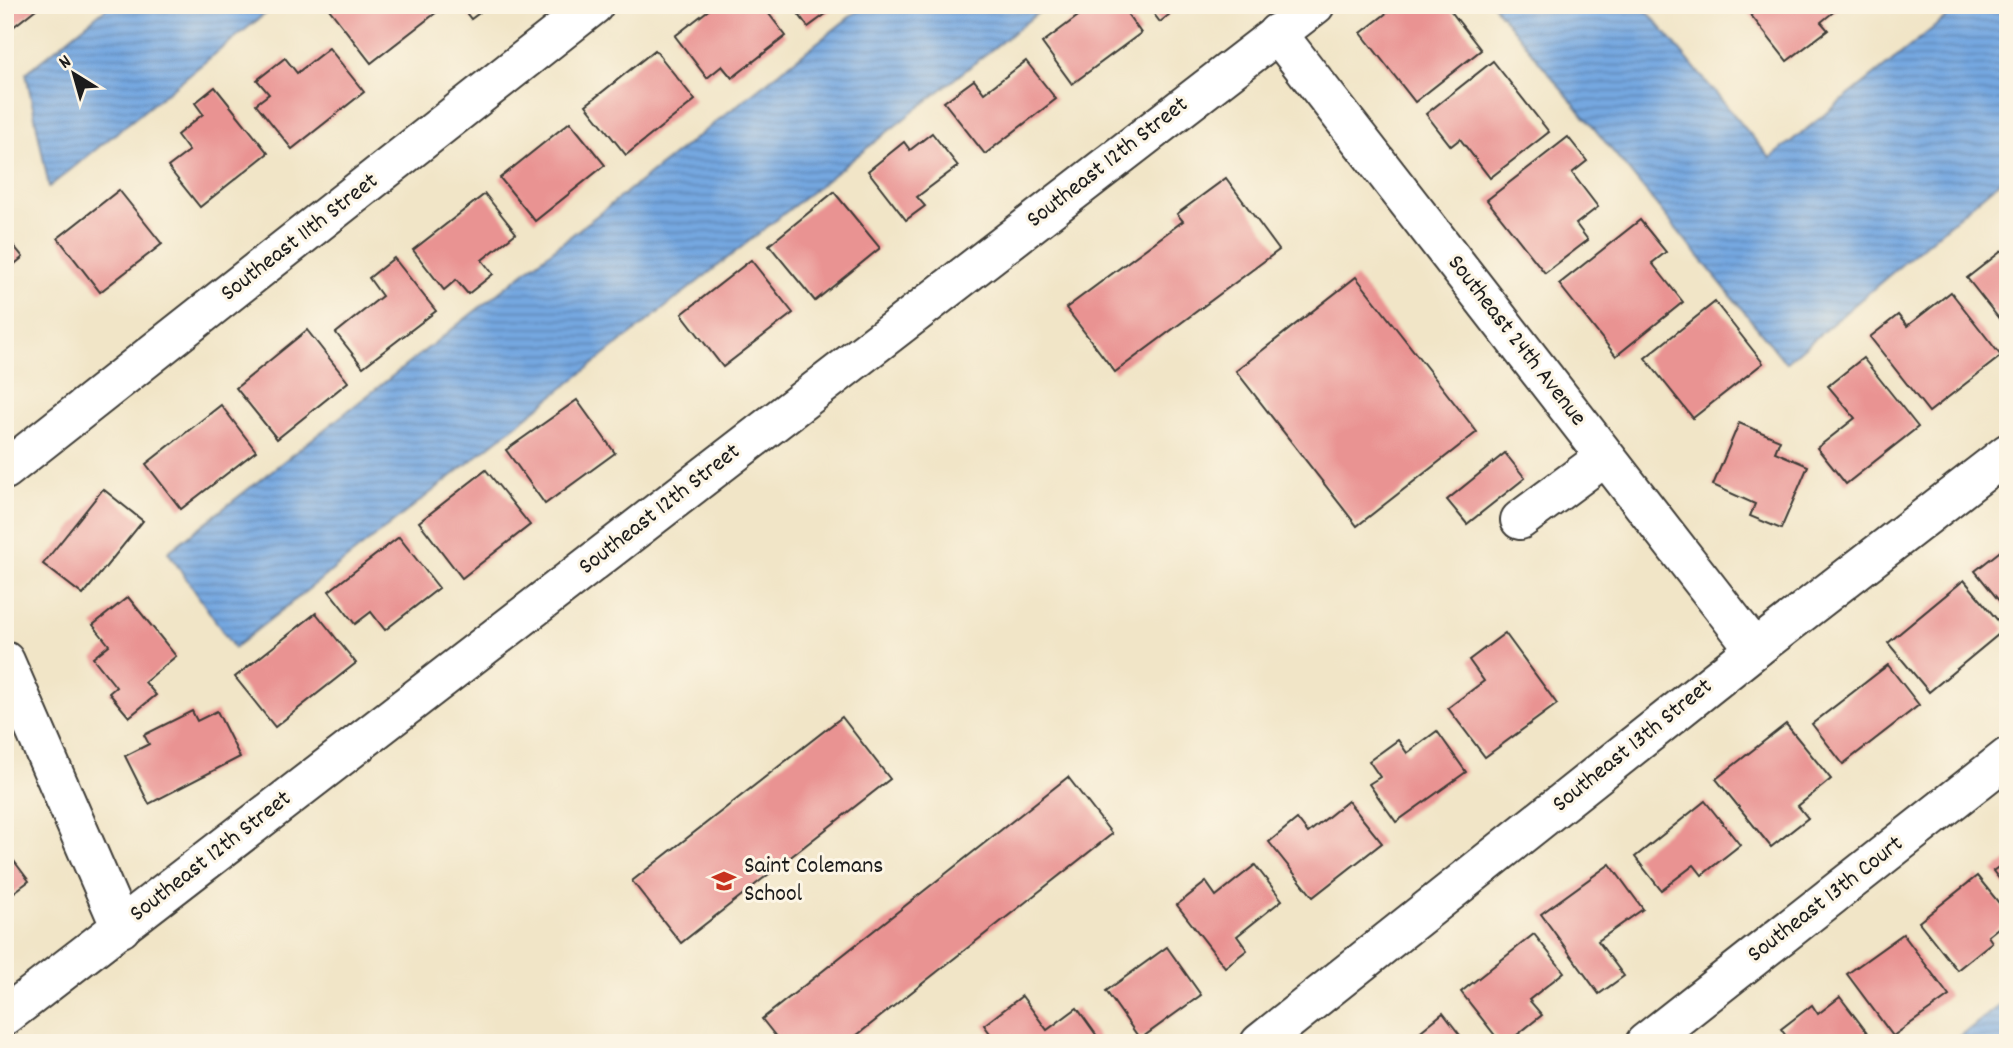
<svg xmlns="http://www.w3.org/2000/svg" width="2013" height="1048" font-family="Dekko,sans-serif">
	<defs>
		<pattern id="water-rules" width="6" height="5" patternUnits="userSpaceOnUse" patternTransform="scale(1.75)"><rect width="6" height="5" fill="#75a7e0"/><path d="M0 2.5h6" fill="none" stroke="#5f87b5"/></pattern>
	</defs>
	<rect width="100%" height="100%" fill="#fcf5e5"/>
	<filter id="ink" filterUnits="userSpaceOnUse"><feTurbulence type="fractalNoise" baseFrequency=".0143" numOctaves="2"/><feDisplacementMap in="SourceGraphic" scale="14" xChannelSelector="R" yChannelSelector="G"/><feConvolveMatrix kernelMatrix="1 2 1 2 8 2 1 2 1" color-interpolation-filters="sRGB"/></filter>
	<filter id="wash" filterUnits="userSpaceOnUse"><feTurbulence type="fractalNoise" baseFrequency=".00686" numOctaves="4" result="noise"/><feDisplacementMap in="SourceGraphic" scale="28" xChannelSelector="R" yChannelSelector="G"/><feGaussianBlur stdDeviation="1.57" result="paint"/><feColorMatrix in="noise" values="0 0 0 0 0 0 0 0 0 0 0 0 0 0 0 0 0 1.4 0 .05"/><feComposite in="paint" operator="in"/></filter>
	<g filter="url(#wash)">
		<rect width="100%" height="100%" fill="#f1e5c7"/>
		<!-- water -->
		<g fill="url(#water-rules)" stroke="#48627e" stroke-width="2">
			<polygon points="110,5 276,5 49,187 26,73"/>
			<polygon points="865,5 1048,5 234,648 168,552"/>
			<polygon points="1493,5 1642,5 1770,158 1962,5 2008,5 2008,174 1786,363"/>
			<polygon points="2008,998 2008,1043 1952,1043"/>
		</g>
		<g id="blocks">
			<!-- building -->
			<g fill="#e99392">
				<polygon points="5,5 41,5 13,27 5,17"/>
				<polygon points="326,5 440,5 442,8 371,63"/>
				<polygon points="460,5 490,5 471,19"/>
				<polygon points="715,5 762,5 786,36 732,78 722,66 707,78 675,36"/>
				<polygon points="792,5 838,5 808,27"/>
				<polygon points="1093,5 1121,5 1141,33 1072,84 1042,43"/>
				<polygon points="1147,5 1181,5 1160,22"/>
				<polygon points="1397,5 1446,5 1481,50 1415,102 1361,33"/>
				<polygon points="1743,5 1842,5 1821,22 1828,30 1787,61"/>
				<polygon points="329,48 364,92 292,149 256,104 269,94 257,80 285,58 297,73"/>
				<polygon points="655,50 695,100 626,155 586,105"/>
				<polygon points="1026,61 1056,99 985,154 944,102 974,80 984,93"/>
				<polygon points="1493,61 1549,132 1490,178 1460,139 1451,146 1426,114"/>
				<polygon points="215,87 268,153 200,207 168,167 189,151 177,135 203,114 195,103"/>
				<polygon points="570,122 605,165 535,221 500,178"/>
				<polygon points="932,133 958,166 917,197 925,206 906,220 868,171 904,142 910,150"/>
				<polygon points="1568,137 1587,161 1572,173 1598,207 1576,224 1588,240 1545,273 1487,200"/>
				<polygon points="1226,178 1279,250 1115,372 1066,308 1183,221 1177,214"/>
				<polygon points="119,190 162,244 100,292 58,238"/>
				<polygon points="834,192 880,248 815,301 769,245"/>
				<polygon points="485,194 516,233 482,260 493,274 468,294 456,280 444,290 413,250"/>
				<polygon points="1640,220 1666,252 1652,263 1683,302 1616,356 1559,284"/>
				<polygon points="5,235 23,257 5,272"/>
				<polygon points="2008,246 2008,330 1967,278"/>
				<polygon points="394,258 436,311 363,367 336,333 382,296 369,278"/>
				<polygon points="751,260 793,313 723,367 682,314"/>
				<polygon points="1356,277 1477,432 1357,526 1236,371"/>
				<polygon points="1951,292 2001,356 1929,412 1870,337 1898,315 1907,326"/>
				<polygon points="1715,302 1763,363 1693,418 1645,358"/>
				<polygon points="307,330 348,382 277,439 236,388"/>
				<polygon points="1863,358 1918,427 1846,484 1817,448 1855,418 1828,386"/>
				<polygon points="577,400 615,453 545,504 506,450"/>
				<polygon points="221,405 256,451 181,509 146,464"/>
				<polygon points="1739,423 1780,440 1775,452 1808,466 1781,529 1750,516 1755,504 1713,485"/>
				<polygon points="1505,453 1525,478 1467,524 1447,500"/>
				<polygon points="486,470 530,525 462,578 419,522"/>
				<polygon points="103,489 143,521 83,595 43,564"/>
				<polygon points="399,537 439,588 385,630 371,612 355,624 329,591"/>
				<polygon points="2008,545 2008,612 1975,571"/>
				<polygon points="1964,580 2005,629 1929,692 1888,643"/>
				<polygon points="128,597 176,656 145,682 156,695 129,717 109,693 116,687 93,658 109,645 93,625"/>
				<polygon points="316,613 356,663 275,727 235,677"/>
				<polygon points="1505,633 1557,704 1485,757 1448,708 1484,681 1469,660"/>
				<polygon points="1888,665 1919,705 1843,764 1812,724"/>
				<polygon points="192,711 197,721 217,711 240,757 149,804 125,756 149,744 144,735"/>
				<polygon points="842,717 890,779 681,943 632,881"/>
				<polygon points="1786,724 1831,779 1798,806 1808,818 1771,847 1716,779"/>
				<polygon points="1437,731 1466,772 1396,822 1369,784 1380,777 1369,761 1398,740 1407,753"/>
				<polygon points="1068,777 1112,834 847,1043 781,1043 762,1019"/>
				<polygon points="1348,801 1382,843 1313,897 1269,842 1297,819 1308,833"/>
				<polygon points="1705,801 1740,845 1702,875 1694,865 1661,890 1635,857"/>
				<polygon points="5,849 29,881 5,899"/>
				<polygon points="2008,860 2008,890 1993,871"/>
				<polygon points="1610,864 1643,909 1598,941 1624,976 1599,994 1541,914"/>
				<polygon points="1255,865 1282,900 1237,936 1247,950 1225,967 1177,905 1206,882 1216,896"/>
				<polygon points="1977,876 2008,914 2008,920 1988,936 1992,942 1957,970 1919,922"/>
				<polygon points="1534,934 1564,972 1529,1000 1542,1015 1507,1043 1501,1043 1461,992"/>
				<polygon points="1903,934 1949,996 1893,1036 1847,974"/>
				<polygon points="1167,947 1201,995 1140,1039 1106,991"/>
				<polygon points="1022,996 1047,1030 1077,1008 1102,1043 997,1043 984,1025"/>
				<polygon points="1840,997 1875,1043 1791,1043 1781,1029 1812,1005 1818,1014"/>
				<polygon points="1443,1013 1466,1043 1406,1043"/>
			</g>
		</g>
	</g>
	<g filter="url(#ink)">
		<use href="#blocks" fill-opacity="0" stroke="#3c3a36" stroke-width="2"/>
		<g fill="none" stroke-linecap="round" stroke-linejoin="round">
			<!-- minor casing -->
			<g stroke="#3c3a36" stroke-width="42">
				<g id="minor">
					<polyline points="1277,33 1755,649"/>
					<polyline points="5,470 594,5"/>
					<polyline points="1520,520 1605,457"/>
					<polyline points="5,661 121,928"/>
					<polyline points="5,1016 1315,5"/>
					<polyline points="1260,1043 1755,649 2008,453"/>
					<polyline points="1645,1043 2008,757"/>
				</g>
			</g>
			<!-- minor -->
			<use href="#minor" stroke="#fff" stroke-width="38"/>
		</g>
	</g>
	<!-- icons -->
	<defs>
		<g id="school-bare" transform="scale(1.89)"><path d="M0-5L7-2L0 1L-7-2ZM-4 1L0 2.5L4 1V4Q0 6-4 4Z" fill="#c8321e" stroke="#fcf5e5" stroke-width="2.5" paint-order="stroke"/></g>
	</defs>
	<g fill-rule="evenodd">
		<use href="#school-bare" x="724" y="881"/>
	</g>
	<g text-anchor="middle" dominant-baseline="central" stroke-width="6" stroke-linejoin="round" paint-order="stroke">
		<!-- street labels -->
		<g font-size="24" fill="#1c1c1c" stroke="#fcf5e5">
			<text transform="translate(1108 163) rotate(-38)">Southeast 12th Street</text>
			<text transform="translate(300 238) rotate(-38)">Southeast 11th Street</text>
			<text transform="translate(1516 341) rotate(52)">Southeast 24th Avenue</text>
			<text transform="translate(660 510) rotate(-38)">Southeast 12th Street</text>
			<text transform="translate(1633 746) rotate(-39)">Southeast 13th Street</text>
			<text transform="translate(211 857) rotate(-38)">Southeast 12th Street</text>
			<text transform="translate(1826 900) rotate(-38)">Southeast 13th Court</text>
		</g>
		<!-- poi labels -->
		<g font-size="24" fill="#1c1c1c" stroke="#fcf5e5" text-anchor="start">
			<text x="744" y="867">Saint Colemans<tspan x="744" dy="28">School</tspan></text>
		</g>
	</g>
	<!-- margin -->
	<rect width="2013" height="1048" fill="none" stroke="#fcf5e5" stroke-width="28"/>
	<!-- north arrow -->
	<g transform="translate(74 74) rotate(323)" stroke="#fcf5e5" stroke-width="5" paint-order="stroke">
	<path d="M0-5L12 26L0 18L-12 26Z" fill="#1c1c1c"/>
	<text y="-10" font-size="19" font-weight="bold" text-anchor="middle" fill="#1c1c1c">N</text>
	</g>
</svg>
